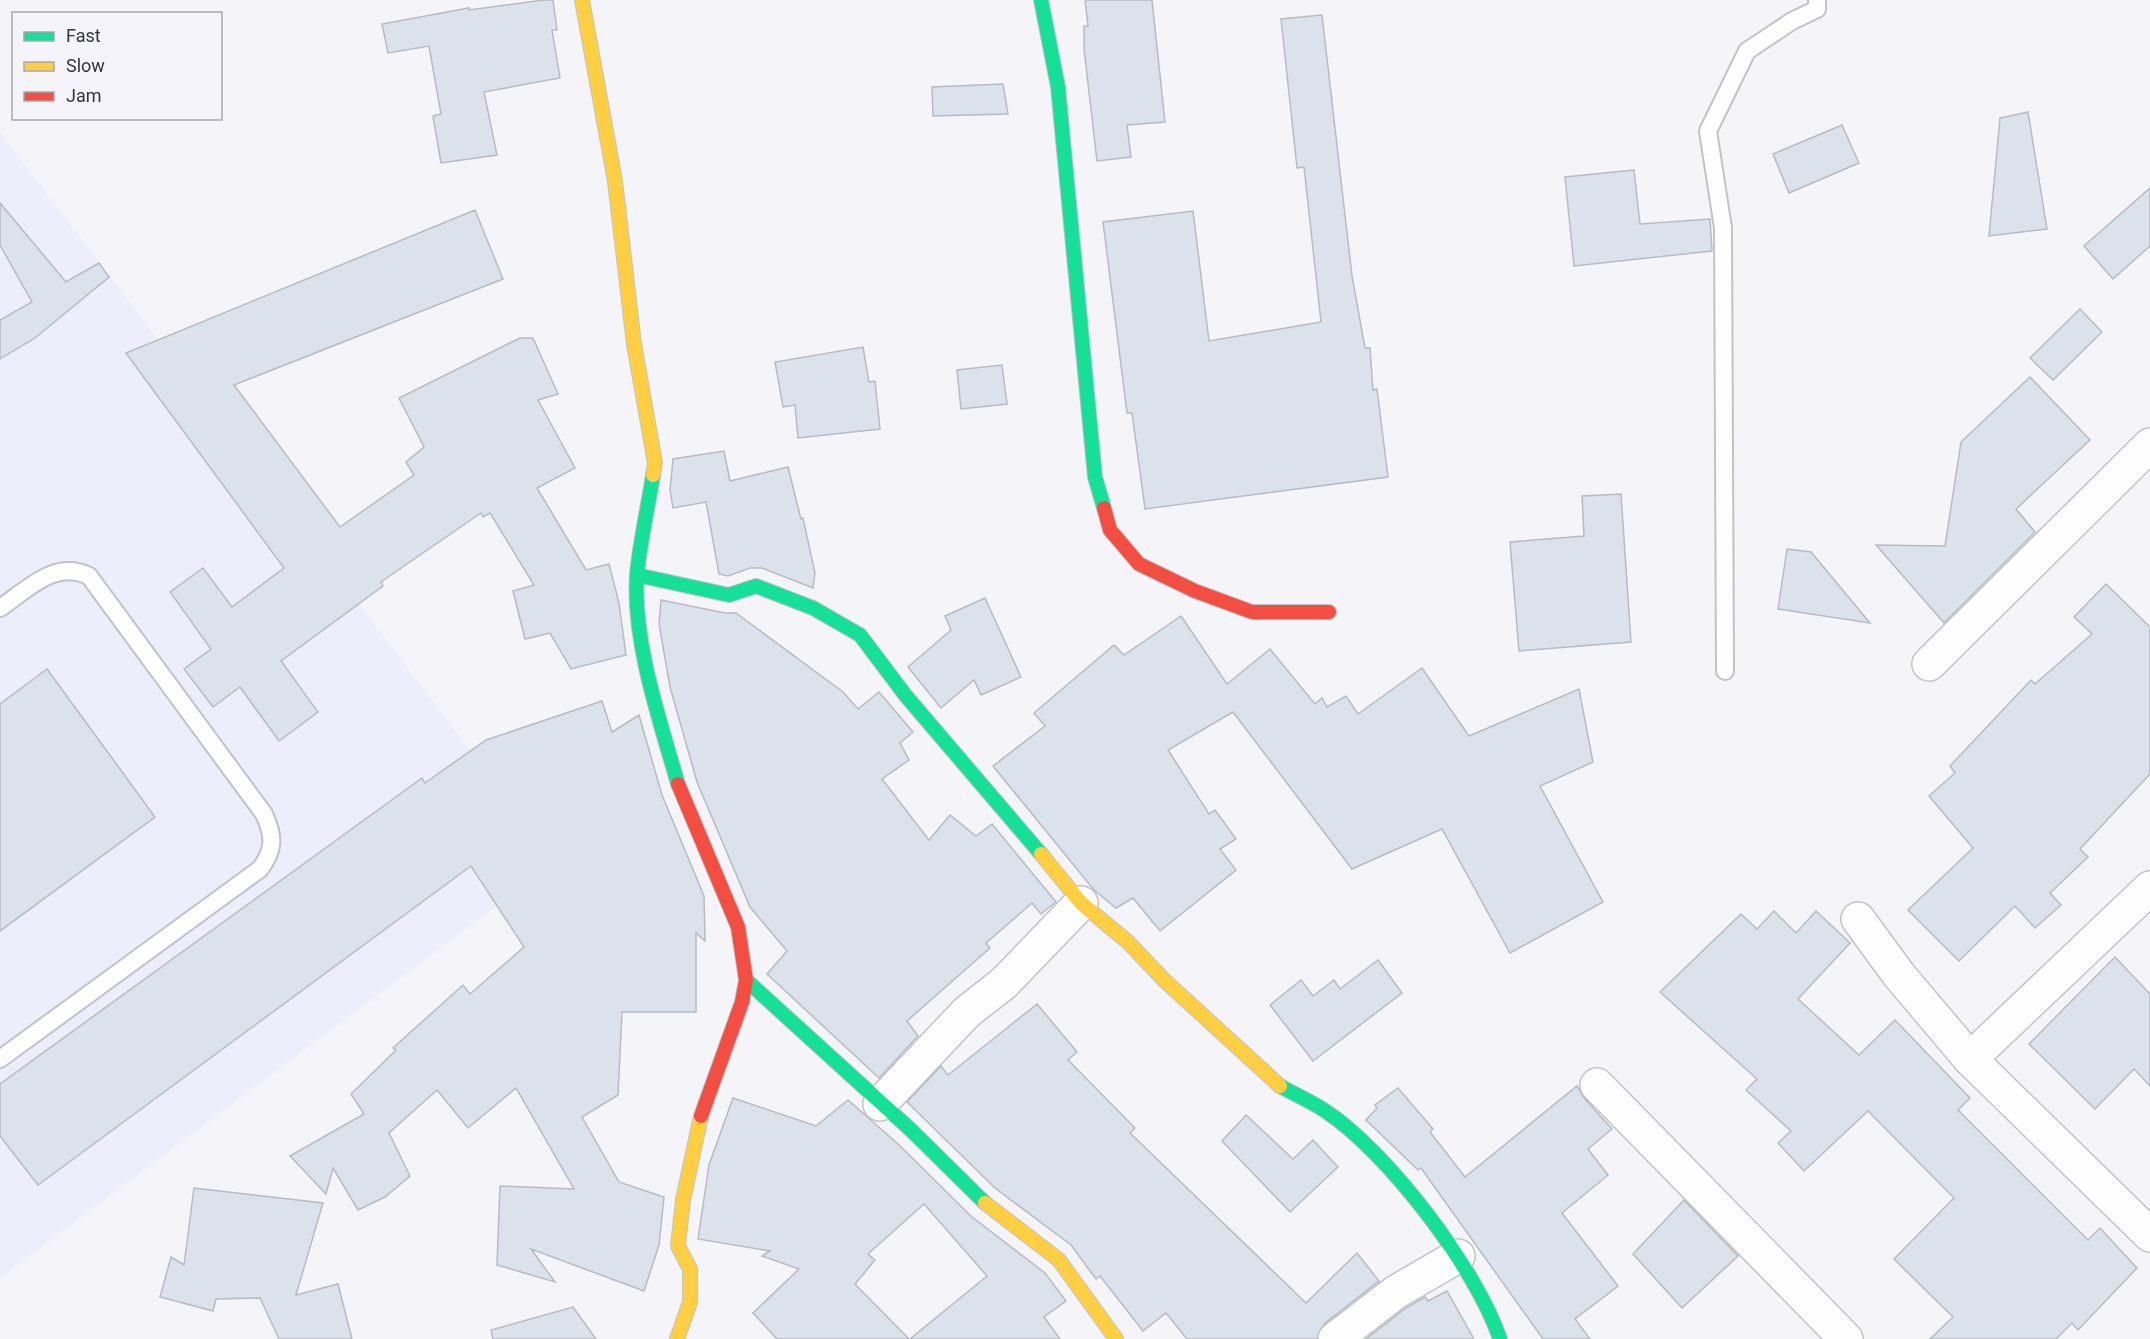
<svg xmlns="http://www.w3.org/2000/svg" width="2150" height="1339" font-family="Roboto,sans-serif">
	<rect width="100%" height="100%" fill="#f5f5f9"/>
	<!-- built -->
	<polygon fill="#ededfb" points="0,132 555,862 0,1278"/>
	<!-- building -->
	<g fill="#dbe2ec" stroke="#b7bbc1" stroke-width="1.5">
		<polygon points="544,0 553,0 557,30 552,30 560,78 484,92 497,155 441,163 433,116 441,114 429,46 388,53 382,24 469,8 469,10"/>
		<polygon points="1085,0 1152,0 1165,122 1127,125 1131,157 1097,161 1084,49 1084,26 1088,26"/>
		<polygon points="1322,15 1352,276 1365,348 1370,348 1373,390 1377,389 1388,477 1145,509 1132,413 1127,413 1103,222 1193,211 1209,341 1321,322 1304,167 1297,168 1281,19"/>
		<polygon points="1003,84 1008,114 933,116 932,87"/>
		<polygon points="2028,112 2047,229 1989,236 2000,118"/>
		<polygon points="1842,125 1859,163 1789,193 1773,154"/>
		<polygon points="1634,170 1640,224 1710,219 1712,251 1574,266 1565,177"/>
		<polygon points="2150,188 2150,246 2113,279 2084,246"/>
		<polygon points="0,203 66,282 99,263 109,277 35,338 0,359 0,320 32,302 0,245"/>
		<polygon points="475,210 503,279 234,385 340,527 414,475 406,462 424,447 399,398 520,338 533,338 558,394 538,400 575,468 537,488 586,570 609,564 619,603 626,655 571,669 550,633 525,639 513,591 534,585 490,513 483,517 481,513 381,582 383,586 281,661 318,712 279,741 240,687 213,707 184,669 211,649 170,592 203,568 232,607 284,568 126,353"/>
		<polygon points="2080,309 2102,332 2053,380 2030,358"/>
		<polygon points="863,347 869,382 875,381 880,429 798,438 795,405 783,407 775,362"/>
		<polygon points="1002,365 1007,404 961,409 957,370"/>
		<polygon points="2030,377 2090,440 2016,509 2035,532 1944,623 1876,545 1945,546 1961,442"/>
		<polygon points="724,451 730,481 788,467 801,519 803,518 815,573 813,588 762,568 750,568 728,576 719,574 706,502 673,508 670,490 673,459"/>
		<polygon points="1621,494 1631,642 1519,651 1510,542 1584,536 1582,496"/>
		<polygon points="1787,549 1811,552 1870,623 1778,609"/>
		<polygon points="2106,584 2150,627 2150,774 2080,849 2088,857 2050,893 2061,905 2035,928 2015,906 1959,961 1908,910 1973,848 1929,796 1955,773 1950,766 2031,680 2035,684 2092,634 2074,617"/>
		<polygon points="985,598 1021,677 981,695 974,680 941,708 908,667 951,630 945,616"/>
		<polygon points="661,600 725,613 736,613 843,692 858,709 879,692 913,732 900,743 909,760 882,779 929,840 950,815 976,836 992,824 1056,902 1041,914 1032,903 986,943 990,948 907,1021 918,1036 879,1078 767,974 787,951 750,907 697,782 670,687 659,624"/>
		<polygon points="1181,616 1227,684 1270,649 1315,704 1322,698 1327,707 1346,696 1358,714 1422,668 1469,736 1579,689 1593,762 1540,786 1603,902 1510,953 1442,829 1352,869 1233,712 1168,750 1209,814 1215,810 1236,839 1220,849 1236,870 1160,931 1133,898 1116,908 1094,890 993,766 1045,726 1034,713 1114,645 1124,655"/>
		<polygon points="47,669 155,817 0,931 0,704"/>
		<polygon points="602,701 612,732 639,715 662,795 704,896 705,941 696,933 696,1012 622,1012 618,1095 582,1117 619,1182 664,1197 659,1245 644,1291 531,1249 555,1282 497,1265 500,1186 574,1189 516,1088 468,1128 437,1090 389,1133 410,1176 385,1197 358,1210 333,1168 326,1194 290,1156 364,1114 351,1094 396,1050 393,1048 463,985 470,994 524,947 471,866 38,1185 0,1136 0,1084 422,778 425,783 486,740"/>
		<polygon points="1774,911 1796,933 1816,911 1850,943 1798,999 1859,1055 1895,1020 1970,1098 1958,1110 2088,1240 2100,1228 2137,1268 2078,1330 2072,1323 2056,1339 1930,1339 1953,1317 1894,1259 1954,1198 1868,1111 1804,1171 1778,1143 1791,1131 1746,1090 1757,1079 1660,992 1741,914 1757,929"/>
		<polygon points="2115,957 2150,994 2150,1086 2134,1069 2095,1109 2029,1044"/>
		<polygon points="1378,960 1402,993 1313,1061 1270,1005 1301,980 1313,996 1334,980 1340,989"/>
		<polygon points="1037,1004 1077,1052 1068,1060 1135,1128 1130,1133 1306,1303 1357,1253 1379,1281 1324,1324 1317,1339 1187,1339 1166,1313 1143,1331 1100,1276 1096,1279 1071,1245 995,1188 907,1102 941,1066 948,1075"/>
		<polygon points="1577,1086 1584,1098 1612,1129 1588,1149 1608,1175 1562,1213 1618,1286 1575,1319 1590,1339 1543,1339 1421,1168 1418,1170 1366,1120 1377,1108 1375,1105 1398,1088 1433,1129 1430,1132 1465,1177"/>
		<polygon points="733,1098 816,1126 848,1100 898,1144 972,1217 1045,1273 1066,1301 1044,1317 1060,1339 910,1339 987,1276 924,1204 868,1254 875,1260 855,1284 909,1339 777,1339 753,1313 799,1269 762,1256 770,1251 698,1239 709,1165"/>
		<polygon points="1246,1115 1293,1159 1313,1140 1338,1167 1290,1212 1222,1141"/>
		<polygon points="194,1188 323,1203 296,1295 338,1284 352,1339 279,1339 260,1298 216,1299 213,1311 160,1297 171,1257 184,1265"/>
		<polygon points="1684,1200 1738,1256 1682,1308 1633,1254"/>
		<polygon points="1447,1291 1474,1339 1366,1339 1406,1308 1425,1297 1428,1301"/>
		<polygon points="573,1307 596,1339 493,1339 491,1330"/>
	</g>
	<g fill="none" stroke-linecap="round" stroke-linejoin="round">
		<!-- lane casing -->
		<g stroke="#c2c2c9" stroke-width="20">
			<g id="lane">
				<path d="M0 608C27 590 55 559 89 576L264 814C274 836 275 849 260 869L0 1059"/>
				<polyline points="1725,671 1723,228 1708,131 1747,51 1792,21 1817,9 1817,0"/>
			</g>
		</g>
		<!-- street casing -->
		<g stroke="#c2c2c9" stroke-width="36">
			<g id="street">
				<polyline points="1929,664 2150,445"/>
				<polyline points="1858,919 1899,975 1970,1059 2150,1235"/>
				<polyline points="1970,1059 2150,888"/>
				<polyline points="1597,1085 1846,1339"/>
				<polyline points="880,1104 967,1012 1004,983 1081,903"/>
				<polyline points="1335,1339 1396,1292 1458,1256"/>
			</g>
		</g>
		<!-- fast casing -->
		<g stroke="#c2c2c9" stroke-width="16">
			<g id="fast">
				<polyline points="1041,0 1058,87 1095,477 1104,508"/>
				<path d="M653 475C648 508 640 541 637 574 632 640 660 721 678 784"/>
				<polyline points="637,575 729,595 756,586 813,608 860,635 906,696 1041,854"/>
				<polyline points="746,980 911,1130 985,1203"/>
				<path d="M1280 1086C1294 1094 1310 1101 1324 1110 1387 1151 1476 1268 1500 1339"/>
			</g>
		</g>
		<!-- slow casing -->
		<g stroke="#c2c2c9" stroke-width="16">
			<g id="slow">
				<polyline points="582,0 615,181 634,344 655,463 653,475"/>
				<polyline points="1041,854 1081,903 1128,942 1164,980 1280,1086"/>
				<polyline points="985,1203 1059,1260 1116,1339"/>
				<polyline points="677,1339 690,1302 690,1269 678,1246 683,1200 701,1116"/>
			</g>
		</g>
		<!-- jam casing -->
		<g stroke="#c2c2c9" stroke-width="16">
			<g id="jam">
				<polyline points="1104,508 1110,530 1139,564 1195,591 1252,612 1329,612"/>
				<polyline points="678,784 738,927 746,980 742,1002 701,1116"/>
			</g>
		</g>
		<!-- lane -->
		<use href="#lane" stroke="#fefefe" stroke-width="16"/>
		<!-- street -->
		<use href="#street" stroke="#fefefe" stroke-width="33"/>
		<!-- fast -->
		<use href="#fast" stroke="#16e098" stroke-width="14"/>
		<!-- slow -->
		<use href="#slow" stroke="#ffcf43" stroke-width="14"/>
		<!-- jam -->
		<use href="#jam" stroke="#f24e42" stroke-width="14"/>
	</g>
	<!-- legend -->
	<rect x="12" y="12" width="210" height="108" fill="#f4f4fa" stroke="#a7a7af" stroke-width="1.5"/>
	<rect x="24" y="32" width="30" height="9" fill="#16e098" stroke="#a7a7af" stroke-width="1.5"/>
	<text x="66" y="42" font-size="18" fill="#33343f">Fast</text>
	<rect x="24" y="62" width="30" height="9" fill="#ffcf43" stroke="#a7a7af" stroke-width="1.5"/>
	<text x="66" y="72" font-size="18" fill="#33343f">Slow</text>
	<rect x="24" y="92" width="30" height="9" fill="#f24e42" stroke="#a7a7af" stroke-width="1.5"/>
	<text x="66" y="102" font-size="18" fill="#33343f">Jam</text>
</svg>
